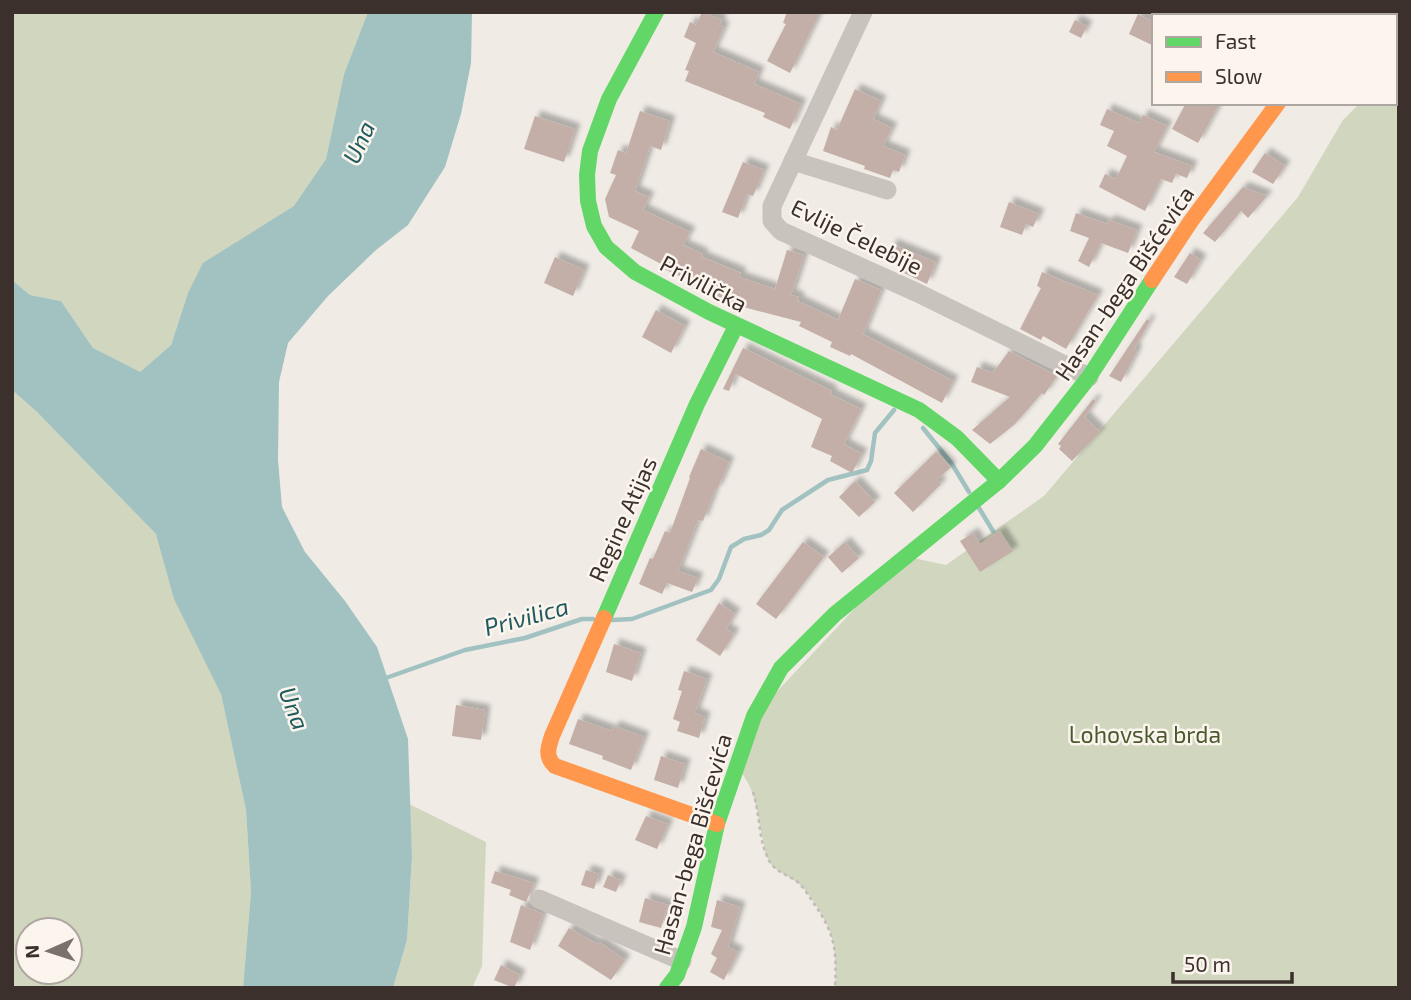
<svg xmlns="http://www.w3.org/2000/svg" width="1411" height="1000" font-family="'Exo 2',sans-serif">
	<defs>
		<filter id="shadow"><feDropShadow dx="5.5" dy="-5.5" stdDeviation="2" flood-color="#0004"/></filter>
	</defs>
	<rect width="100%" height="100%" fill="#f0ebe5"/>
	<!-- green -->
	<g fill="#d1d6bf" fill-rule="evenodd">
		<polygon points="12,12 368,12 344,74 326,159 295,206 238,241 188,293 171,345 139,373 93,348 61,301 30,295 12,280"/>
		<path d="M1399 77V988H835C837 949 835 933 813 901 808 894 802 885 795 881 784 873 773 871 767 857 764 851 764 842 762 836 756 808 756 788 736 766L754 716 904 556 946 565 1044 496 1298 197 1343 120 1360 103H1395V79Z"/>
		<path d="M12 390 36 411 156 534 221 694 246 810 251 892 243 988H12ZM28 930H70V972H28Z"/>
		<polygon points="409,804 486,842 482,966 472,988 393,988 407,940 412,857"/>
	</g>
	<!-- water -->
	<polygon fill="#a1c2c1" points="368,12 472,12 471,63 461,114 445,167 408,225 376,250 328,296 288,343 279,382 278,460 282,507 305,552 345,601 377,647 408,739 412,857 407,940 393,988 243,988 251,892 246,810 221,694 174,599 156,534 36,411 12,390 12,280 30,295 61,301 93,348 140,372 171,345 188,293 203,263 294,206 326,159 344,74"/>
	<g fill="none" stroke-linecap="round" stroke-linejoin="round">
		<!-- stream -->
		<g stroke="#a1c2c1" stroke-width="4.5">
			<polyline points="923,428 952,464 969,492"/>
			<polyline points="979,508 993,531"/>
			<polyline points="612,620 632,619 711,590 719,579 731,547 744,539 761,535 769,530 782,510 828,480 867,470 871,461 875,433 894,410"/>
			<polyline points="383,679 465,650 525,638 582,619 593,619"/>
		</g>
	</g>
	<!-- building -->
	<g fill="#c3afa7" filter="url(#shadow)">
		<polygon points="702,12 722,20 719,25 724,27 713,52 759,72 754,84 801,104 790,129 763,117 765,113 685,81 689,71 685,70 696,43 684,37 690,22 696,25"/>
		<polygon points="787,12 820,12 790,73 767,61 786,24 783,23"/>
		<polygon points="1138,14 1154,22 1154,46 1129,34"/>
		<polygon points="1075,20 1087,26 1081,38 1069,32"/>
		<polygon points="855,89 881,101 873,119 892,128 883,146 905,155 899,172 893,170 890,178 864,169 865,166 823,151 831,127 837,130"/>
		<polygon points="1186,103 1220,103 1198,143 1172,129"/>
		<polygon points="1107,109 1139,123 1143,115 1167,126 1154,152 1192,166 1187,178 1176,174 1172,183 1161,179 1145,211 1099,187 1105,174 1116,179 1127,156 1107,146 1114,131 1100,125"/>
		<polygon points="640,111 670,121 661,150 650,146 635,191 649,197 643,210 690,232 683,245 703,254 702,257 741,273 739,277 775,289 787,250 804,255 791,295 799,297 798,301 838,320 855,279 881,290 863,334 953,381 942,403 851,354 850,356 830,347 832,342 799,326 801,322 728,303 693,285 694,283 660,267 661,264 631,248 639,231 609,217 605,199 616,175 610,173 618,150 626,153"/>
		<polygon points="535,116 575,129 564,162 524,149"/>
		<polygon points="1265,153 1285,166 1273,184 1252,172"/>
		<polygon points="743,162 764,170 753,196 747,194 738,218 722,212"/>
		<polygon points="1243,187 1267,196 1248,218 1241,211 1215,242 1203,233"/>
		<polygon points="1009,202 1039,214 1033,227 1026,224 1022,235 1000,227"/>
		<polygon points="1076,213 1107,224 1109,220 1137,230 1128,253 1101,243 1089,267 1078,261 1089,238 1070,231"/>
		<polygon points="892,244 936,262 927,284 902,272 905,265 886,258"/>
		<polygon points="1190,253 1201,260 1187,284 1174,277"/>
		<polygon points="555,257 584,270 573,296 544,283"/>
		<polygon points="1042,272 1098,295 1066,349 1043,336 1041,340 1020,329 1041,288 1037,286"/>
		<polygon points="656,310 685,326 671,353 642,337"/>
		<polygon points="1147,319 1150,321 1134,349 1137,351 1121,382 1109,376"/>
		<polygon points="743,348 832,391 830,394 861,409 844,444 862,454 852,473 830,461 832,456 811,447 822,419 736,374 729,391 723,389"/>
		<polygon points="1009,351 1057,376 1044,395 1042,393 1015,424 990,444 972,430 1010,397 971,382 977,367 993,373"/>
		<polygon points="1093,399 1096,401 1085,417 1100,432 1072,461 1059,449 1061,446 1058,444"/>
		<polygon points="701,449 729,462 717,490 715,489 703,521 698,520 678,571 698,578 692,592 667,583 662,594 639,584 650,558 653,559 665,531 670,533 690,478 689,477"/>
		<polygon points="936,452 951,467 937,480 941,484 913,512 894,493"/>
		<polygon points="855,481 875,502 859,517 839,497"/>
		<polygon points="1000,531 1013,551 980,572 960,541 973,533 980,544"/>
		<polygon points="803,542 824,557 776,619 756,604"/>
		<polygon points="845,542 859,558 842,573 828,557"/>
		<polygon points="719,603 735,614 726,629 734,634 720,656 696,640"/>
		<polygon points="614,644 641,653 632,681 606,672"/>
		<polygon points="684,671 707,679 695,713 705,717 699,738 677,731 680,722 673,719 682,691 678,690"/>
		<polygon points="456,705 485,710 481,740 452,736"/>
		<polygon points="578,719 612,731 614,726 644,737 631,770 602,759 603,756 569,744"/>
		<polygon points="661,756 685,764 678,788 654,780"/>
		<polygon points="646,816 668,824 657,849 635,840"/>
		<polygon points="586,870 599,874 594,889 581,885"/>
		<polygon points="495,871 534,883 526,902 509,895 511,890 491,883"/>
		<polygon points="608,875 621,880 616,892 603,887"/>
		<polygon points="645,898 668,905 661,928 639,922"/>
		<polygon points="717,900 740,907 728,947 738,952 724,980 710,972 717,958 711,954 722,930 711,927"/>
		<polygon points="521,905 543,914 530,950 510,942"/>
		<polygon points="569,928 597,944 599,942 625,960 611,980 558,946"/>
		<polygon points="501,965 520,975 514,988 494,980"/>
	</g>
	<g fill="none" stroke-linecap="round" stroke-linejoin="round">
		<!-- path -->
		<path stroke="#c2bbb6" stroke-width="2.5" stroke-dasharray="3.5 3.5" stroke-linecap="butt" d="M753 792C760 813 758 837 767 856 772 870 783 873 795 880 802 885 808 894 812 901 835 933 837 949 835 988"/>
		<!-- street -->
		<g stroke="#c9c3be" stroke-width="19">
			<polyline points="863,12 772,206 772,221 781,231 918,293 1089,377"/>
			<polyline points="793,161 887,190"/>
			<polyline points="539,899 682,961"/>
		</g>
		<!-- fast -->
		<g stroke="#63d668" stroke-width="16">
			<polyline points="656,12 609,99 590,151 587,175 588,201 594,226 606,247 635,272 709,312 919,410 957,438 999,481"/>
			<polyline points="1326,16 1327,12"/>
			<polyline points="604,618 697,404 736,326"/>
			<polyline points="667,988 677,975 694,927 717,824 754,716 781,668 835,614 999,481 1035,446 1089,377 1152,280"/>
		</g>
		<!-- slow -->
		<g stroke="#ff974d" stroke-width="16">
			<polyline points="1152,280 1191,221 1278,103"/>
			<path d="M604 618 552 736C548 748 545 757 555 766L717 824"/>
		</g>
	</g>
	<g text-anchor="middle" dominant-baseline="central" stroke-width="5" stroke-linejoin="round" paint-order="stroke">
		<!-- street labels -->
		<g font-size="23" fill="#3b302b" stroke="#fbf5ee">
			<text transform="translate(857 236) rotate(26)">Evlije Čelebije</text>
			<text transform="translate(704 283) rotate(28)">Privilička</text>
			<text transform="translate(1124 283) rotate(-56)">Hasan-bega Bišćevića</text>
			<text transform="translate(622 519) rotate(-66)">Regine Atijas</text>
			<text transform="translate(692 844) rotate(-74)">Hasan-bega Bišćevića</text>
		</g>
		<!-- park labels -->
		<g font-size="23" fill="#4a5a2e" stroke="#fbf5ee">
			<text x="1145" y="734">Lohovska brda</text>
		</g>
		<!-- water labels -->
		<g font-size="24" font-style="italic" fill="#1f5a5e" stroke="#fbf5ee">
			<text transform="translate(358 142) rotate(-65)">Una</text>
			<text transform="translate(526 616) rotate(-15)">Privilica</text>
			<text transform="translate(295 708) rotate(69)">Una</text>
		</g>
	</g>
	<!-- border -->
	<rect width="1411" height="1000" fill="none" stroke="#3b302b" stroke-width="28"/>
	<!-- legend -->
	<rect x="1152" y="14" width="245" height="91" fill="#fbf5ee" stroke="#aea6a0" stroke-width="2"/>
	<rect x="1166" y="37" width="35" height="10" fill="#63d668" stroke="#aea6a0" stroke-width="2"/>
	<text x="1215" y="49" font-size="21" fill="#3b302b">Fast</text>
	<rect x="1166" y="72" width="35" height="10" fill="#ff974d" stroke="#aea6a0" stroke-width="2"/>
	<text x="1215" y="84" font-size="21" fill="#3b302b">Slow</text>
	<!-- north arrow -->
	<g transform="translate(49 951) rotate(267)"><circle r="33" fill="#fbf5ee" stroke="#aea6a0" stroke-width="2"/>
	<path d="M0-5L12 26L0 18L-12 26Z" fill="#7a716c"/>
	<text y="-10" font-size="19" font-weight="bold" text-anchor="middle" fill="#3b302b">N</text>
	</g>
	<!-- scale -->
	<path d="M1173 972v10h119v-10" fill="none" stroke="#3b302b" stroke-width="3.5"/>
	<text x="1184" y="972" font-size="21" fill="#3b302b" stroke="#fbf5ee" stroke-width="5" paint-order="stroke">50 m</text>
</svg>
